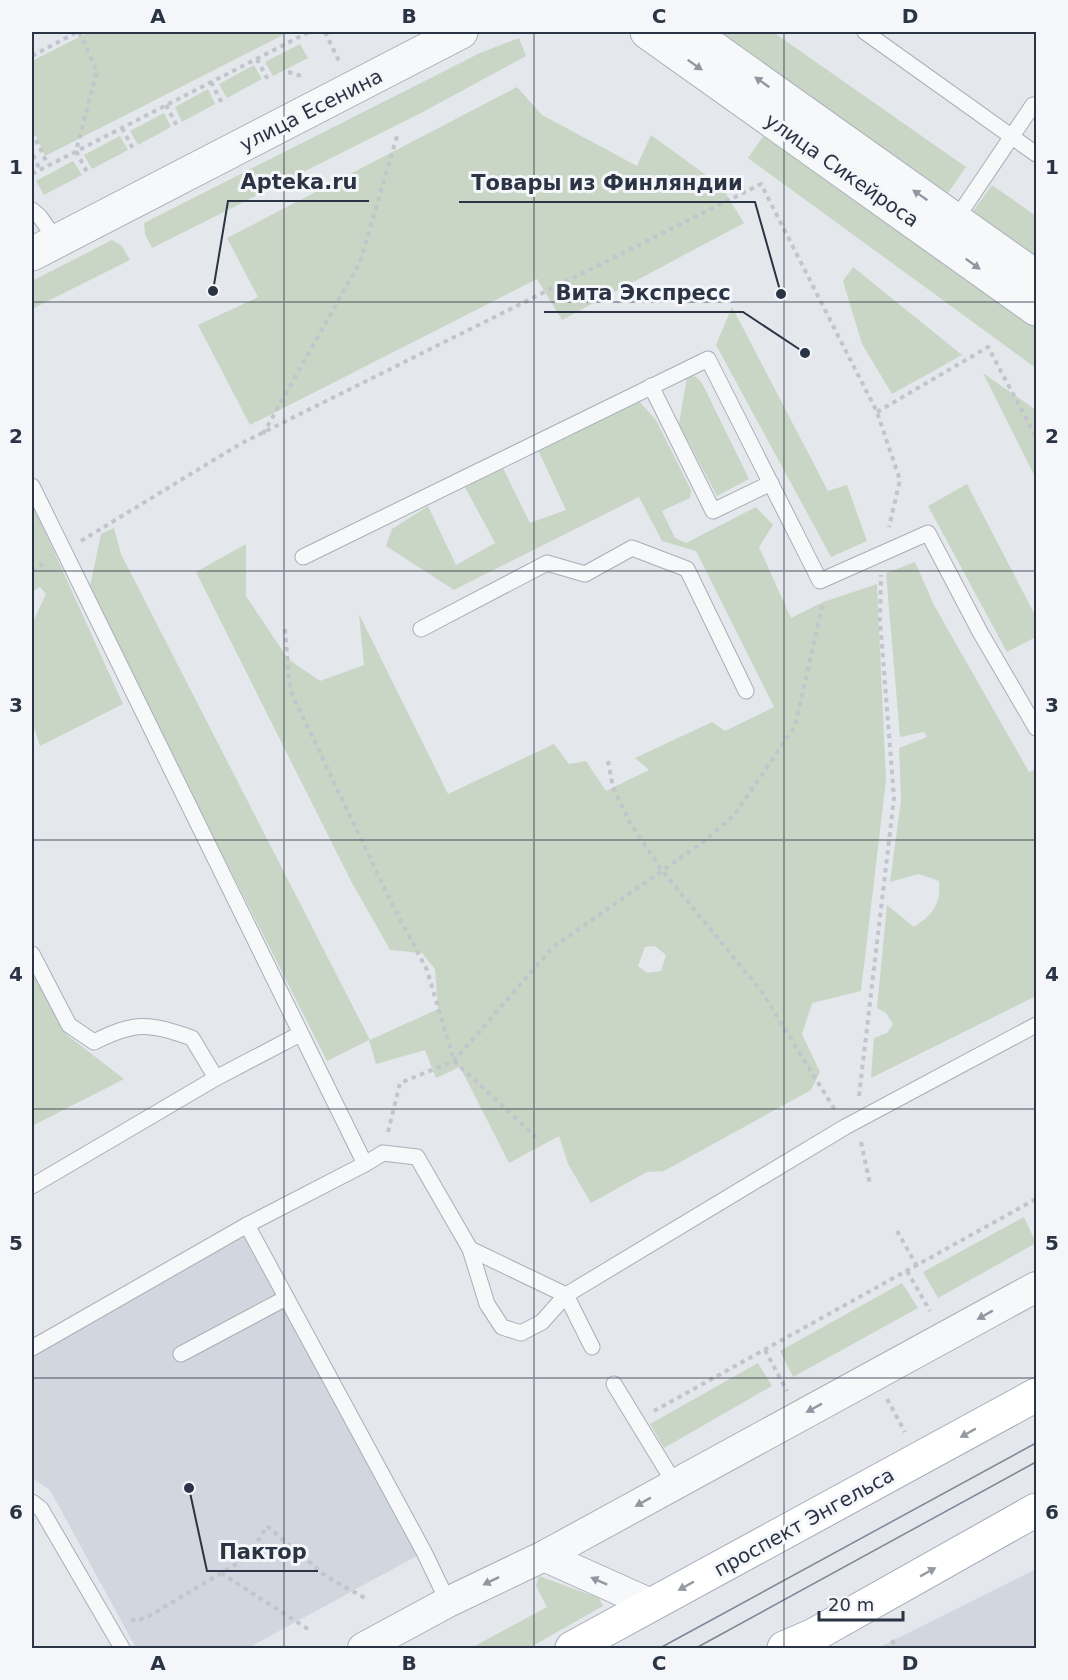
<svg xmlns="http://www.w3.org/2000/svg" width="1068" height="1680" font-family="'DejaVu Sans',sans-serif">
	<rect width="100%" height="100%" fill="#e4e7ec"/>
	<!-- built -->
	<g fill="#d2d6de">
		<polygon points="244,1222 424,1552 248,1648 136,1648 50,1490 32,1478 32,1338"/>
		<polygon points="1036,1569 1036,1648 878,1648"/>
	</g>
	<!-- green -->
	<g fill="#c9d6c5" fill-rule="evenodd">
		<polygon points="89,32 289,32 45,156 32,127 32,61"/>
		<polygon points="719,32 773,32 966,167 948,193"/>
		<polygon points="519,38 526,56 421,113 152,248 145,234 144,223 480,53"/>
		<polygon points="300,44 308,58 273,76 265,62"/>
		<polygon points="254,65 262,79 227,98 219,84"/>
		<polygon points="517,87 542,115 637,166 651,135 721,186 744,223 562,320 537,279 250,425 198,325 258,297 227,238"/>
		<polygon points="208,89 215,104 182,122 175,107"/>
		<polygon points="164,113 171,127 138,145 130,131"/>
		<polygon points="764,135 1036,328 1036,368 748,158"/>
		<polygon points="120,136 128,150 92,169 84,155"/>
		<polygon points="73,161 82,175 44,195 36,181"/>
		<polygon points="992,185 1036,216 1036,256 973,211"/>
		<polygon points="112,240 122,246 130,260 32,309 32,281"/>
		<polygon points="853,267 962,355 892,394 862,344 843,281"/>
		<polygon points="732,307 828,491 847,485 867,541 831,557 716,345"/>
		<polygon points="983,373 1036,410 1036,479"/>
		<polygon points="695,376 702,383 749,479 717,496 679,424 687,377"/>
		<path d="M638 400 656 420 691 490 690 498 662 511 675 538 686 543 756 507 773 525 759 547 791 618 823 602 877 584 886 780 861 991 812 1003 802 1034 820 1072 811 1090 664 1171 647 1172 591 1203 568 1164 559 1136 509 1163 460 1067 436 1078 425 1050 376 1064 369 1040 327 1061 89 591 101 534 114 528 121 554 370 1040 438 1009 435 969 422 953 390 950 351 881 196 572 246 544V596L288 659 320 681 364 665 359 614 448 794 554 744 569 764 586 761 606 791 649 770 635 758 712 722 725 731 774 707 696 551 662 541 639 497 454 590 386 546 392 529 428 506 456 565 495 543 465 487 503 468 530 523 566 510 538 450ZM655 946 666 955 661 971 647 973 638 966 645 947Z"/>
		<polygon points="967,484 1036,617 1036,637 1007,652 928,506"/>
		<polygon points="32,503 123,704 40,746 32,721 32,624 46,594 40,587 32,592"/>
		<path d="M915 562 934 605 1029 772 1036 769V996L871 1078 874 1038 887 1033 893 1024 886 1013 877 1008 887 905 914 927C933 914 941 905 939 881L919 874 890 882 901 800 899 748 927 737 924 732 900 737 886 573Z"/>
		<polygon points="32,967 67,1035 124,1079 32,1126"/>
		<polygon points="1024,1217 1036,1243 938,1298 923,1272"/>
		<polygon points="902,1283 918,1308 793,1377 780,1351"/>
		<polygon points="758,1363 772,1386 664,1448 650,1424"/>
		<polygon points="539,1576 599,1598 603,1606 529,1648 471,1648 547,1607 536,1586"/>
	</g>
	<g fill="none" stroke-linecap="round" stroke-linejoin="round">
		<!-- service casing -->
		<g stroke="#a9aeb7" stroke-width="17">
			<g id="service">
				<polyline points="865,32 1036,154"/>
				<polyline points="32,210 40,217 57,241"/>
				<polyline points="954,222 1033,105"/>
				<polyline points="651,386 713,511 771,483"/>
				<polyline points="32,486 365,1164 383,1153 417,1157 470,1249 566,1295 592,1347"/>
				<polyline points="303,557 708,359 820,581 928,533 980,632 1036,728"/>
				<polyline points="421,629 547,563 585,574 632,548 687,569 746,691"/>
				<path d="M32 954 69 1025 94 1042C136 1021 148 1023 192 1038L216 1078 300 1034"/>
				<polyline points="32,1186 216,1078"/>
				<polyline points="247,1225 424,1552 448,1602"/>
				<polyline points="470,1249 487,1304 502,1327 521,1333 542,1322 566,1295 845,1127 1036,1025"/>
				<polyline points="32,1348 247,1225 365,1164"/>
				<polyline points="181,1354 286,1298"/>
				<polyline points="614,1384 675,1484"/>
				<polyline points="32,1502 41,1509 122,1648"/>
			</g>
		</g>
		<!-- minor casing -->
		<g stroke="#a9aeb7" stroke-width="32">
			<g id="minor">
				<polyline points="544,1556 653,1605"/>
				<polyline points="363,1648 448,1602 544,1556 1036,1287"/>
			</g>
		</g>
		<!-- tertiary casing -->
		<g stroke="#a9aeb7" stroke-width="35">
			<g id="tertiary">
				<polyline points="647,32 1036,309"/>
				<polyline points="691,32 1036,277"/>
				<polyline points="32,254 461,32"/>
			</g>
		</g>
		<!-- primary casing -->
		<g stroke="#a3abb8" stroke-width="35">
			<g id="primary">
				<polyline points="572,1648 1036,1395"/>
				<polyline points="784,1648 814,1635 1036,1510"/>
			</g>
		</g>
		<!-- path -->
		<g stroke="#c2c5cb" stroke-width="4" stroke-dasharray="4.5 4.5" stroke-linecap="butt">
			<polyline points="79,32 97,71 76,151 88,174"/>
			<polyline points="325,32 339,61"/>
			<polyline points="32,56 77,32"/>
			<polyline points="257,59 269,82"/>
			<polyline points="288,72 305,77"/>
			<polyline points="211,82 223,105"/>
			<polyline points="166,105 178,128"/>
			<polyline points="122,128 134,151"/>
			<polyline points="32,132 48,165"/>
			<polyline points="33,155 40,170"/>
			<polyline points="32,174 309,32"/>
			<polyline points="877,412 988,347 1036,437"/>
			<polyline points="263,434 360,262 398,133"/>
			<polyline points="81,541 240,444 761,184 877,412 900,480 889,527"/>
			<polyline points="32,571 46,562"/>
			<polyline points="285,629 290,690 391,902 427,970 454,1061 537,1138"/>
			<polyline points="608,761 613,787 630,823 661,869 762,992 835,1110"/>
			<polyline points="859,1096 894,798 880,620 881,575"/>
			<polyline points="388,1132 400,1083 454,1061 552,948 703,842 735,814 795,726 823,602"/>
			<polyline points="861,1142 870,1184"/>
			<polyline points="897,1231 917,1266"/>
			<polyline points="907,1271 930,1311"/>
			<polyline points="765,1350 787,1391"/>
			<polyline points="887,1399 905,1432"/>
			<polyline points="654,1411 1036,1199"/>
			<polyline points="221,1573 311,1631"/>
			<polyline points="131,1619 136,1621 151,1615 248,1557 267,1526 327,1577 367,1599"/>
			<polyline points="892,1640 896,1648"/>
		</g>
		<!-- service -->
		<use href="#service" stroke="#f7f8fa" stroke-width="15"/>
		<!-- minor -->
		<use href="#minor" stroke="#f7f8fa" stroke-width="30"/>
		<!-- tertiary -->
		<use href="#tertiary" stroke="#f7f8fa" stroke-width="33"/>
		<!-- primary -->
		<use href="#primary" stroke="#fff" stroke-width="33"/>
		<!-- tram -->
		<g stroke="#7d8696" stroke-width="1.5">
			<polyline points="660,1648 1036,1443"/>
			<polyline points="696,1648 1036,1462"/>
		</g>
	</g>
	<!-- one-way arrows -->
	<defs><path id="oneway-solid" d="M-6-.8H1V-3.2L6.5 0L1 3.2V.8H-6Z" transform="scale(1.5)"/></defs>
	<g fill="#9196a0">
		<use href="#oneway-solid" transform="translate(695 65) rotate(35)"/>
		<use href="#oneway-solid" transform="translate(762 82) rotate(-145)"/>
		<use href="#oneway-solid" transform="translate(920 195) rotate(-145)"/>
		<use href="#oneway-solid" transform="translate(973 264) rotate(36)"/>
		<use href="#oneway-solid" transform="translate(985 1315) rotate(151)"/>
		<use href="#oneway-solid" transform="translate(814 1408) rotate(151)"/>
		<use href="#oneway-solid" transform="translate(643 1502) rotate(151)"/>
		<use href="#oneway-solid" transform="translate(491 1581) rotate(154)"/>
		<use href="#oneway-solid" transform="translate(599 1581) rotate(-156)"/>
	</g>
	<g fill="#959aa2">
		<use href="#oneway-solid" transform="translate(968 1433) rotate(151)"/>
		<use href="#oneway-solid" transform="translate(928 1572) rotate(-29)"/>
		<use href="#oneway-solid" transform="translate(686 1586) rotate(151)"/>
	</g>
	<!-- grid -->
	<path fill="none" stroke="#2b3445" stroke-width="1.5" stroke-opacity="0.55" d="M284 32V1648M534 32V1648M784 32V1648M32 302H1036M32 571H1036M32 840H1036M32 1109H1036M32 1378H1036"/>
	<g text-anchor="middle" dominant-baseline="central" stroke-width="6" stroke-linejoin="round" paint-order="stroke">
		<!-- street labels -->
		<g font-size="20" fill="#2b3445" stroke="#f4f6f9">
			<text transform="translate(311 110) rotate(-27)">улица Есенина</text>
			<text transform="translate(842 170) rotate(35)">улица Сикейроса</text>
			<text transform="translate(804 1522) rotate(-29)">проспект Энгельса</text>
		</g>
	</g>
	<!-- callouts -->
	<path fill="none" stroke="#2b3445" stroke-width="2" d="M213 291L228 201H369M781 294L755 202H459M805 353L743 312H544M189 1488L207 1571H318"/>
	<g fill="#2b3445" stroke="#f4f6f9" stroke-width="2">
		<circle cx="213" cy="291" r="6"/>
		<circle cx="781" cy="294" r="6"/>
		<circle cx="805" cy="353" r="6"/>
		<circle cx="189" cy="1488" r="6"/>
	</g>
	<g font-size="21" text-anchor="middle" font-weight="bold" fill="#2b3445" stroke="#f4f6f9" stroke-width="6" stroke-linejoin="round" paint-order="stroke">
		<text x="299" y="189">Apteka.ru</text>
		<text x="607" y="190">Товары из Финляндии</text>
		<text x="643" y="300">Вита Экспресс</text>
		<text x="263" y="1559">Пактор</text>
	</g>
	<!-- border -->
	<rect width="1068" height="1680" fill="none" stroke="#f4f6f9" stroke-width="66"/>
	<!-- scale -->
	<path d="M819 1611v9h84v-9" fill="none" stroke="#2b3445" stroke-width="3"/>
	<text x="828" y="1611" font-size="18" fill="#2b3445" stroke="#f4f6f9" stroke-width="4.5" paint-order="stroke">20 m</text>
	<rect x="33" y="33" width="1002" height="1614" fill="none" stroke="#2b3445" stroke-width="2"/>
	<g font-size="20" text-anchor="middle" font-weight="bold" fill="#2b3445">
		<text x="158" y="23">A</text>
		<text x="409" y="23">B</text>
		<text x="659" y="23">C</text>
		<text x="910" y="23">D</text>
		<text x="16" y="174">1</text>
		<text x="1052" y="174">1</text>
		<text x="16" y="443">2</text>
		<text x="1052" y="443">2</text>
		<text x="16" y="712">3</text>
		<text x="1052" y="712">3</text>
		<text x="16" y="981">4</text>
		<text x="1052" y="981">4</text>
		<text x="16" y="1250">5</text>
		<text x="1052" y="1250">5</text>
		<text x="16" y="1519">6</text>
		<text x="1052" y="1519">6</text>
		<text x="158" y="1670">A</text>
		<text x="409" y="1670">B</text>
		<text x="659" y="1670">C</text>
		<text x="910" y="1670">D</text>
	</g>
</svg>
